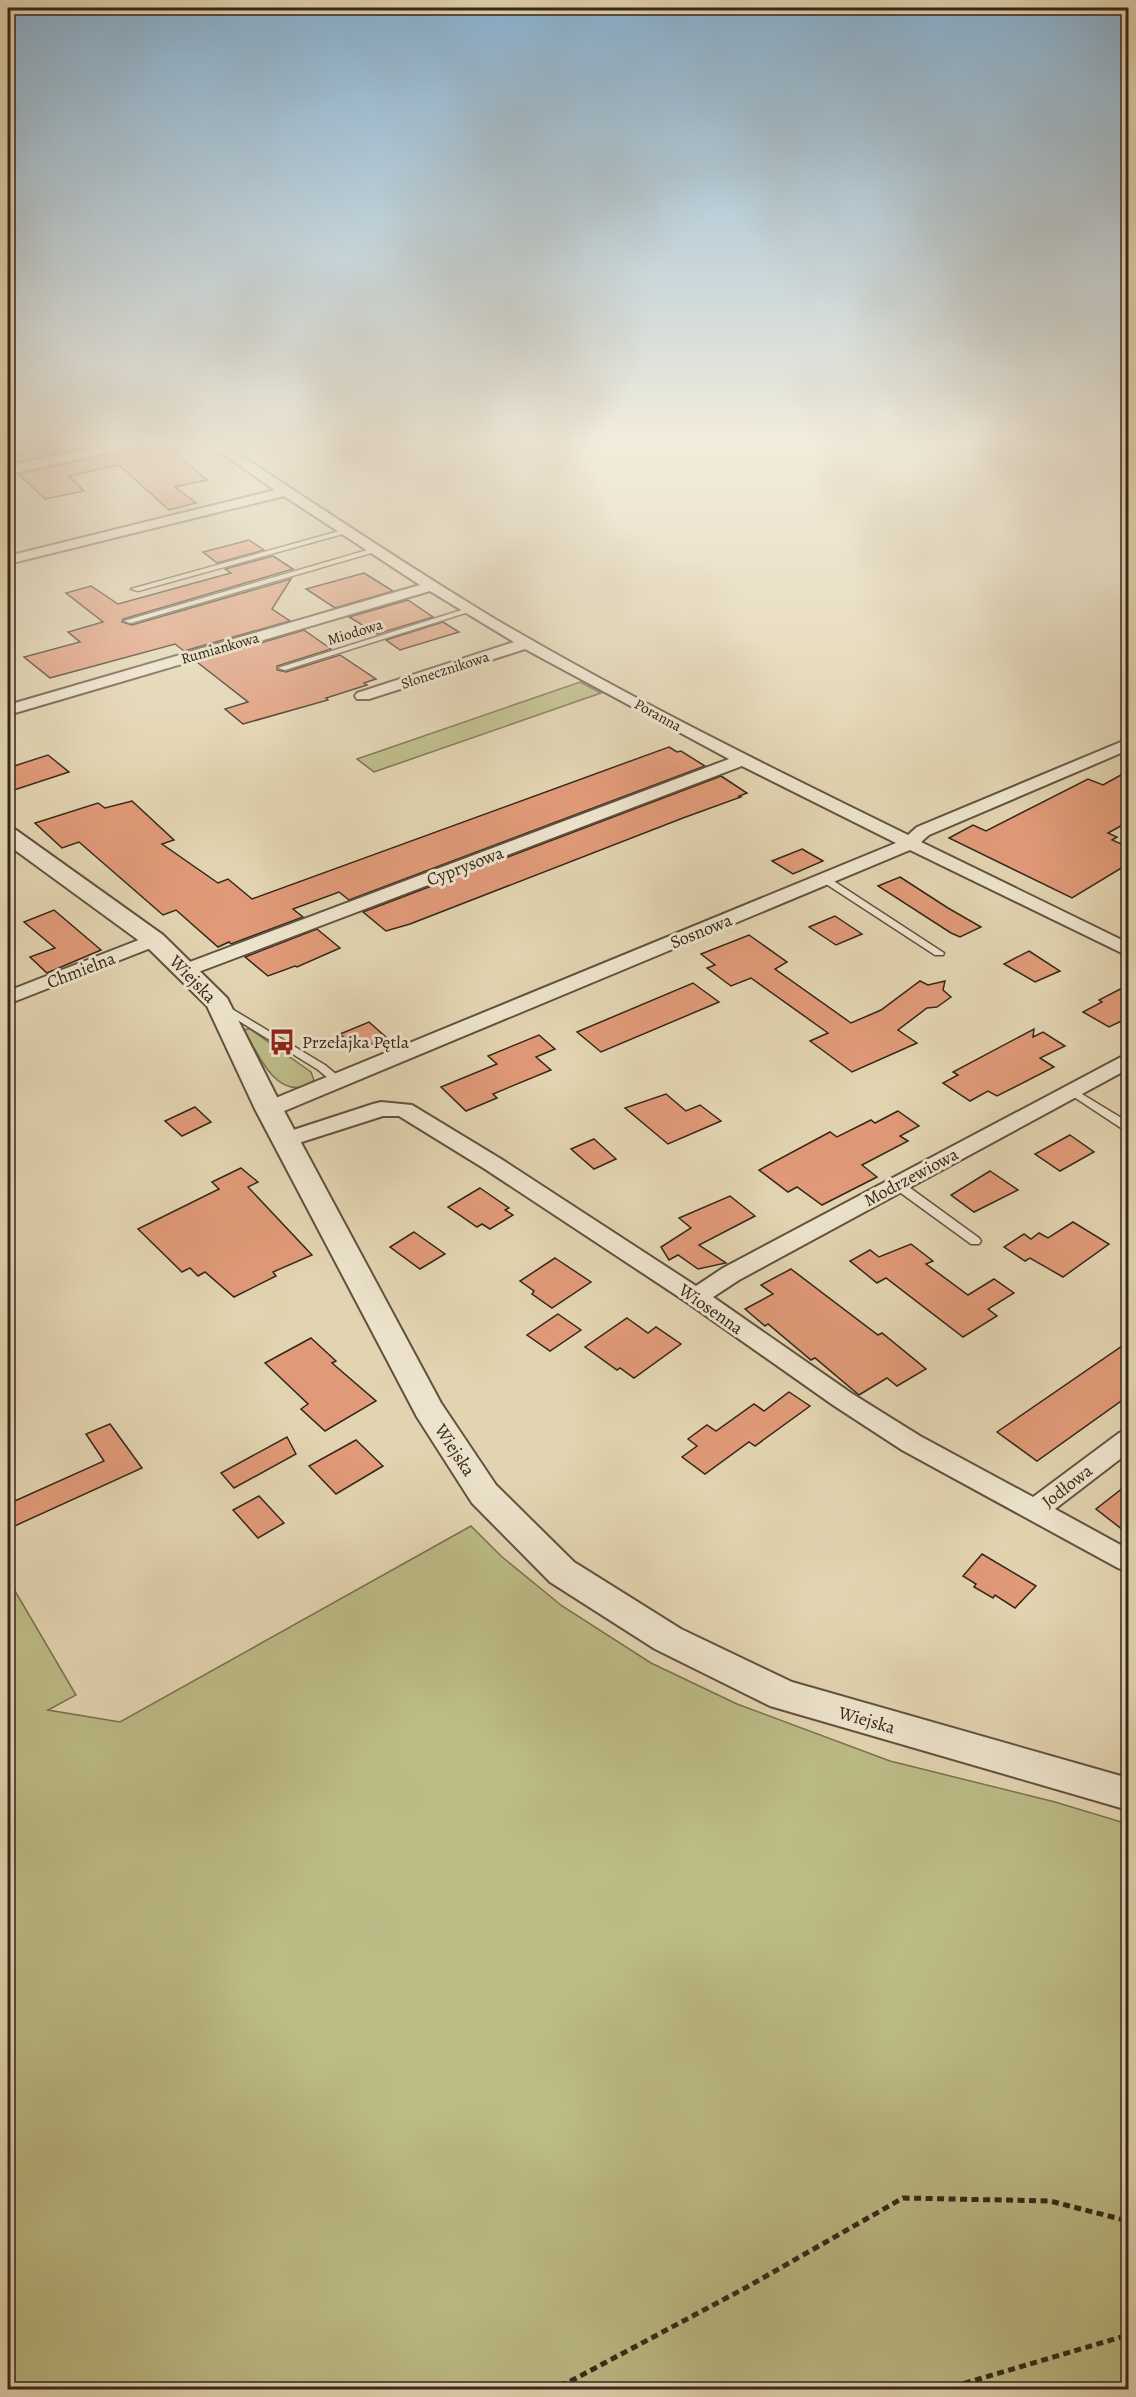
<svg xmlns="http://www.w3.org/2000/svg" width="1136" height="2397" font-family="Alegreya,serif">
	<rect width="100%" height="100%" fill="#e3d4b1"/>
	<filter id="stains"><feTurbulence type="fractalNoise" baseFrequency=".00333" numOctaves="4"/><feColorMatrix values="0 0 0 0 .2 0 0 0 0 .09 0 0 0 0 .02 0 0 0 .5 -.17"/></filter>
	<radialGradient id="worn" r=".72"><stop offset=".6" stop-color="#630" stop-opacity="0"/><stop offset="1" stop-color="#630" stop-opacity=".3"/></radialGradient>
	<!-- green -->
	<g fill="#bcbb86" stroke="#78714f" stroke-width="1.5">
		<polygon points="580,682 601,693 374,772 357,759"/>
		<path d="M246 1029H250L311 1072 314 1080C310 1084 308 1085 302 1087 273 1093 258 1053 245 1032Z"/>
		<polygon points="471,1526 501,1556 562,1606 651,1663 737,1704 890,1761 1055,1802 1128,1824 1128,2389 8,2389 8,1579 76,1695 48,1710 120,1722"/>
	</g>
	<!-- building -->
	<g fill="#e19a79" stroke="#342718" stroke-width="1.5">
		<polygon points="58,441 102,441 104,443 8,464 8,456 62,445"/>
		<polygon points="168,447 207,480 175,487 196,503 169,510 119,465 69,476 84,491 45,499 18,474 125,451 140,450 144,452"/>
		<polygon points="249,540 264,550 217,563 203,552"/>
		<polygon points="273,556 293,569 123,619 122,622 132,625 291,579 272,609 290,621 184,651 175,644 50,678 24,657 80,642 68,632 103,622 66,593 91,586 118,604 231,573 225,569"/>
		<polygon points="364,573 393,591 335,608 306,589"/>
		<polygon points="408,600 433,617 377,634 349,617"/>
		<polygon points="443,622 459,632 400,650 386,640"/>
		<polygon points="304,630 331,649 277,666 277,670 286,672 340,655 376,679 364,683 367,685 326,698 328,700 243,724 225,709 248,702 197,662"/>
		<polygon points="669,747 677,752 681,751 705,766 349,900 339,892 293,909 303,917 231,944 229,942 218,947 176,910 163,915 79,842 62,848 35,823 98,803 105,808 132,801 174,840 162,844 218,883 228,879 252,899"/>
		<polygon points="48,755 69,772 8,792 8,768"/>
		<polygon points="1128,771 1128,822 1108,833 1117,837 1112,840 1128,847 1128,864 1072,898 949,838 973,825 986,831 1088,779 1103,785"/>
		<polygon points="721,776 747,793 739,796 741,797 683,818 410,924 386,931 363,912"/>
		<polygon points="802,849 823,861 793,874 772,861"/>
		<polygon points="900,877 948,908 981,927 960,937 951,933 878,886"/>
		<polygon points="54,910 101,950 47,973 30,957 55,948 24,922"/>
		<polygon points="835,916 862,934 836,945 809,927"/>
		<polygon points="317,929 340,948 297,967 295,966 268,976 245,957"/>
		<polygon points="749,935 787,962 775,969 851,1023 881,1010 920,981 928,985 945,981 943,990 951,997 937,1007 927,1008 898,1030 917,1043 852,1072 810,1041 828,1033 751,978 731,986 707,968 715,965 701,954"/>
		<polygon points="1029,951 1060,971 1035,982 1004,964"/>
		<polygon points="693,983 719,1002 601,1052 577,1032"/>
		<polygon points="1128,985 1128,1018 1109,1027 1083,1012 1102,1002 1099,1000"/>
		<polygon points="369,1022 387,1038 358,1050 340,1034"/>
		<polygon points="1034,1029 1033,1037 1043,1032 1065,1046 1040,1058 1054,1067 997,1096 988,1091 970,1101 943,1083 958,1075 953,1072"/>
		<polygon points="539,1035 555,1049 536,1057 551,1070 493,1094 497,1098 466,1111 441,1087 497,1064 488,1056"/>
		<polygon points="666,1094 686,1111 700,1105 721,1121 668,1144 625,1108"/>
		<polygon points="195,1107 211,1122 182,1136 165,1121"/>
		<polygon points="898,1111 919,1126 900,1136 908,1141 862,1165 877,1177 822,1205 797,1187 788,1192 759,1170 830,1132 837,1137 871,1120 875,1123"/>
		<polygon points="1070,1135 1094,1152 1060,1171 1035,1154"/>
		<polygon points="594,1139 616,1159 594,1169 571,1149"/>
		<polygon points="241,1168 258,1182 248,1187 312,1255 273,1272 276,1276 234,1297 205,1272 198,1276 190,1268 182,1272 138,1229 219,1189 212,1182"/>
		<polygon points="990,1171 1018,1190 974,1212 951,1195"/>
		<polygon points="480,1188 509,1208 505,1210 513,1215 490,1229 482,1224 477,1227 448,1207"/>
		<polygon points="730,1196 755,1216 699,1245 726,1263 698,1269 678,1255 669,1260 661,1247 691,1228 679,1218"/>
		<polygon points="1073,1222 1109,1244 1063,1277 1030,1258 1025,1261 1004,1247 1024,1234 1031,1239 1039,1233 1048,1238"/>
		<polygon points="414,1232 445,1254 420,1269 390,1247"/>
		<polygon points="911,1244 933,1261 926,1264 968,1295 994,1279 1014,1293 988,1309 997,1316 963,1337 886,1278 877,1283 850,1261 870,1250 879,1257"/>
		<polygon points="555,1258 591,1282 552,1308 532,1294 534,1291 520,1281"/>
		<polygon points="791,1269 878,1335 882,1333 926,1369 897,1386 887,1378 859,1395 815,1358 811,1360 768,1324 765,1326 745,1309 773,1294 761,1285"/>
		<polygon points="558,1314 581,1330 550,1351 527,1335"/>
		<polygon points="627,1318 648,1333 656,1327 681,1344 634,1378 620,1368 617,1370 585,1347"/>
		<polygon points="311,1338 336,1361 332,1363 376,1401 325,1431 301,1409 308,1404 265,1363"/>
		<polygon points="1128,1342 1128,1396 1037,1461 997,1432"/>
		<polygon points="789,1392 810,1406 755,1446 749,1442 705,1474 682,1457 697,1446 688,1439 707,1425 716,1431 754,1404 764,1411"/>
		<polygon points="110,1424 142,1468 8,1529 8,1504 104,1461 86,1434"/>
		<polygon points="287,1437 296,1454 234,1488 221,1473"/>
		<polygon points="356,1440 383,1466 336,1494 309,1466"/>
		<polygon points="1128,1484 1128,1534 1096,1509"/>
		<polygon points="259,1496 284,1523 258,1538 233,1510"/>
		<polygon points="982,1554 1036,1586 1015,1608 995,1595 993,1598 974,1587 976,1584 963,1576"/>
	</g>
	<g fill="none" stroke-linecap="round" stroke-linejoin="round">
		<!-- service casing -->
		<g stroke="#60523e" stroke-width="3">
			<g id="service">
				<polygon points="343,530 350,532 138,591 131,589"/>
				<polygon points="371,549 378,551 131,623 124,621"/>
				<polygon points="468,608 475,610 285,670 278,668"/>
				<polygon points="826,877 829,878 944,953 943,955 935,955 823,882 823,878"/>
				<polygon points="222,1003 325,1065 343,1080 341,1082 333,1082 317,1069 218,1008 217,1006 218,1004"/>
				<polygon points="1072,1088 1128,1122 1128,1130 1124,1130 1068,1093 1066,1091"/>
				<polygon points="898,1181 902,1182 979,1238 981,1241 979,1244 971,1244 894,1188 892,1185"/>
			</g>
		</g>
		<!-- minor casing -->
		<g stroke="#60523e" stroke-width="4">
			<g id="minor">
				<polygon points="127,441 151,441 145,445 8,474 8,466"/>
				<path d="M204 441H219C309 500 398 560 490 616 625 696 767 766 908 835L917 827 1128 739V750L929 835 921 842 1128 943V956L910 850 277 1114 269 1116 261 1114 258 1109 261 1104 896 843 742 766 193 974H179L176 970 179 966 729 759 525 649 369 699H357L355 696 357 693 514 642 430 591 8 715V705L420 585 284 496 8 564V556L275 490Z"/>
				<polygon points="154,934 161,936 164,940 161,944 8,1004 8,991"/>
				<polygon points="1128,1055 1128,1069 739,1280 713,1297 851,1393 920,1436 1033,1497 1119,1433 1128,1431 1128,1453 1055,1509 1128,1549 1128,1572 1118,1568 902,1450 833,1405 688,1303 485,1169 399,1116 383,1116 286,1147 278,1145 275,1140 278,1135 373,1104 381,1102 412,1105 501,1159 696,1286 723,1268 1121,1057"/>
			</g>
		</g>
		<!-- tertiary casing -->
		<g stroke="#60523e" stroke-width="4">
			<polygon id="tertiary" points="8,828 16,830 163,935 227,998 283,1109 441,1403 496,1485 574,1562 681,1629 792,1682 1128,1778 1128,1810 770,1706 655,1649 550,1582 472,1503 417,1417 255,1109 207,1006 145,945 8,845"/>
		</g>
		<!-- path -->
		<g stroke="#342718" stroke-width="5" stroke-dasharray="7 4.5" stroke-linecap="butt">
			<polyline points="537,2390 567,2383 747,2287 903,2198 1050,2201 1128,2221"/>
			<polyline points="942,2390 1128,2335"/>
		</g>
		<!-- service -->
		<use href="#service" fill="#ede3cc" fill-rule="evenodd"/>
		<!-- minor -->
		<use href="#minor" fill="#ede3cc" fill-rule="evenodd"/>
		<!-- tertiary -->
		<use href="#tertiary" fill="#ede3cc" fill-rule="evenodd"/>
	</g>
	<!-- sky -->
	<linearGradient id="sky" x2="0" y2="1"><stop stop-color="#89b4d5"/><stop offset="0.57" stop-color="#f2ecdc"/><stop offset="1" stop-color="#f2ecdc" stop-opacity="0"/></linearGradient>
	<rect width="1136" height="777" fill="url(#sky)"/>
	<!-- icons -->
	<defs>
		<g id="bus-bare" transform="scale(2.07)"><path d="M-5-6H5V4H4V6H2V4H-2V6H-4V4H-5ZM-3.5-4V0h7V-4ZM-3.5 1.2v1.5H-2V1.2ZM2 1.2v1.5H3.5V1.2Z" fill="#8f2418" stroke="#ede3cc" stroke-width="2.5" paint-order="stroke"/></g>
	</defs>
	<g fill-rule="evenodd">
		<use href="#bus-bare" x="282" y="1042"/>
	</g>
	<g text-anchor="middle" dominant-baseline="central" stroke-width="6" stroke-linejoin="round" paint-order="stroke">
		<!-- far-street labels -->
		<g font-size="15" fill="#342718" stroke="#ede3cc">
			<text transform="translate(355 632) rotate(-17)">Miodowa</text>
			<text transform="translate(220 648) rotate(-16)">Rumiankowa</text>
			<text transform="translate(445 670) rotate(-18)">Słonecznikowa</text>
			<text transform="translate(658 715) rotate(29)">Poranna</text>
		</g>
		<!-- street labels -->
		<g font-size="18" fill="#342718" stroke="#ede3cc">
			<text transform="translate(465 866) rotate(-21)">Cyprysowa</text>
			<text transform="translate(701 931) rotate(-22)">Sosnowa</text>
			<text transform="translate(81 970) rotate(-21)">Chmielna</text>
			<text transform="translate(193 979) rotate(46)">Wiejska</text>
			<text transform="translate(911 1177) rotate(-28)">Modrzewiowa</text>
			<text transform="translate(711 1309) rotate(35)">Wiosenna</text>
			<text transform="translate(455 1450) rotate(57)">Wiejska</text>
			<text transform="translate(1067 1486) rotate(-38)">Jodłowa</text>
			<text transform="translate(867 1720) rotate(16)">Wiejska</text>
		</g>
		<!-- poi labels -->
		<g font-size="18" fill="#342718" stroke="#ede3cc" text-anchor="start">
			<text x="302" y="1042">Przełajka Pętla</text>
		</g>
	</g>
	<!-- margin -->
	<rect width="1136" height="2397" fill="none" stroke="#e3d4b1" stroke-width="30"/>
	<rect x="9" y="9" width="1118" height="2379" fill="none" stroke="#342718" stroke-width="3"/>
	<rect x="15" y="15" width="1106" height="2367" fill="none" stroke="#342718" stroke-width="1.5"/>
	<rect width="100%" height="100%" filter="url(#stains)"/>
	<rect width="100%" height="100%" fill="url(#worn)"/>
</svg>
